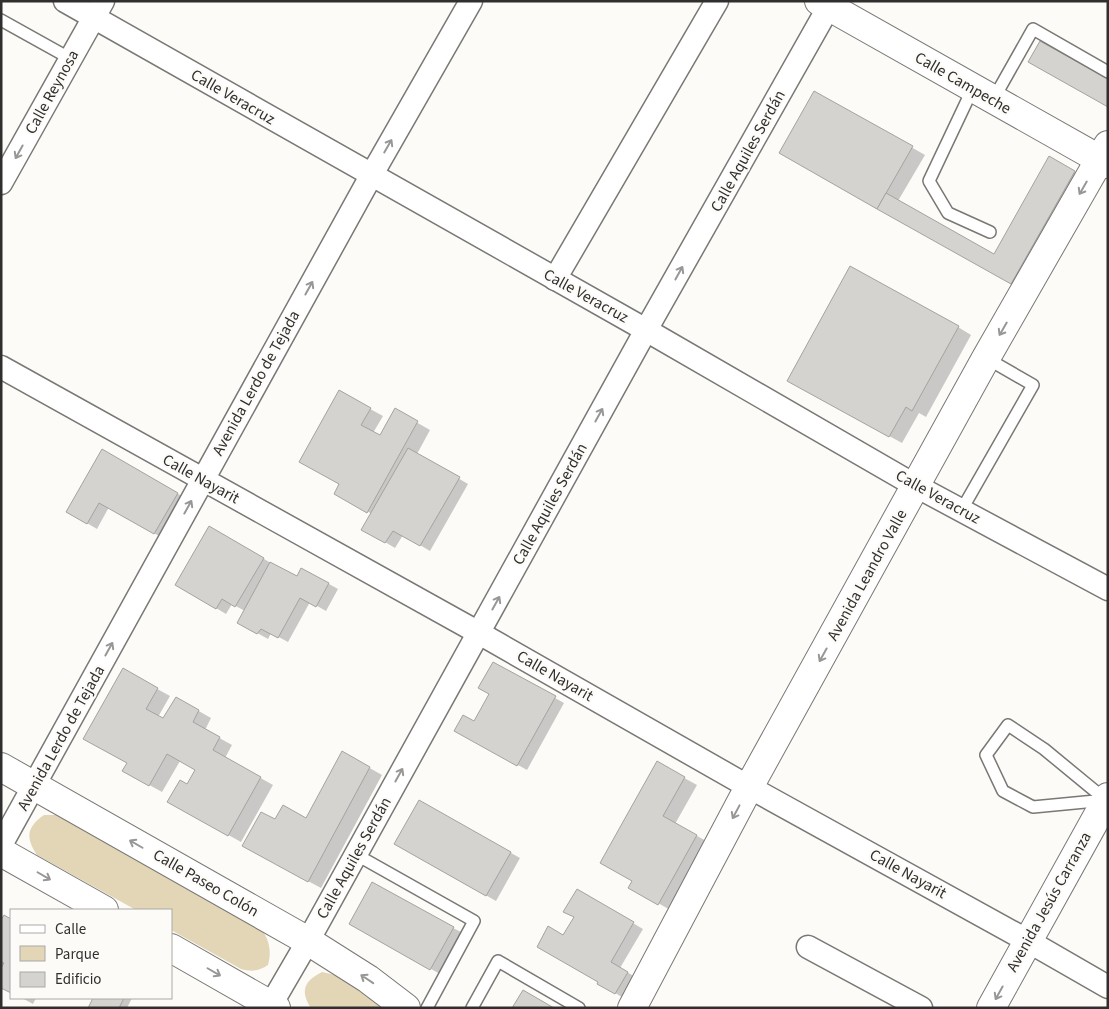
<svg xmlns="http://www.w3.org/2000/svg" width="1109" height="1009" font-family="'Source Sans 3',sans-serif">
	<rect width="100%" height="100%" fill="#fcfbf8"/>
	<!-- green -->
	<g fill="#e2d6b7">
		<path d="M44 815H58L260 927C269 939 272 950 268 965 259 971 252 972 241 969L171 930V910H136L37 855C25 837 27 827 44 815Z"/>
		<path d="M322 972C347 976 367 993 387 1008H311C300 991 304 981 322 972Z"/>
	</g>
	<!-- shadow -->
	<g fill="#0003">
		<polygon points="815,92 925,155 898,201 994,256 1049,158 1084,178 1021,289 890,215"/>
		<polygon points="958,327 971,335 926,417 919,413 902,443 801,388"/>
		<polygon points="339,392 383,416 373,433 380,437 395,410 430,430 417,454 468,484 430,551 403,535 395,548 363,529 372,514 335,493 340,484"/>
		<polygon points="102,451 187,499 164,539 109,507 97,529 68,512"/>
		<polygon points="210,528 297,578 302,569 338,589 326,611 310,602 288,642 271,633 268,639 239,623 245,611 232,604 226,614 177,585"/>
		<polygon points="493,663 564,703 527,770 456,731 474,723 490,693"/>
		<polygon points="123,670 170,696 158,717 164,720 176,698 211,718 205,730 232,745 225,758 273,785 241,842 169,802 187,786 196,769 180,761 162,792 124,771 128,763"/>
		<polygon points="343,753 382,775 321,888 256,853 276,821 307,820"/>
		<polygon points="657,763 697,785 675,824 710,843 672,911 630,887 634,880"/>
		<polygon points="420,802 520,858 496,901 396,844"/>
		<polygon points="577,890 643,929 620,968 637,978 625,999 599,983 600,982 564,937 575,917"/>
		<polygon points="5,917 11,921 11,992 1,986 1,923"/>
		<polygon points="351,924 453,928 463,933 440,974"/>
		<polygon points="22,998 36,998 33,1004"/>
		<polygon points="94,998 132,998 127,1008 89,1008"/>
	</g>
	<!-- building -->
	<g fill="#d4d3d0" stroke="#a4a3a0">
		<polygon points="1040,41 1108,79 1108,107 1028,62"/>
		<polygon points="814,91 913,146 877,209 779,153"/>
		<polygon points="1049,156 1075,171 1011,284 877,209 886,193 994,254"/>
		<polygon points="850,266 959,326 912,411 906,407 889,437 787,381"/>
		<polygon points="339,390 371,408 361,425 380,435 395,408 418,421 367,513 334,494 339,484 299,462"/>
		<polygon points="408,448 460,477 420,546 393,531 385,543 361,530"/>
		<polygon points="102,449 178,493 154,534 99,503 87,524 66,512"/>
		<polygon points="209,526 264,558 235,607 222,599 216,609 175,585"/>
		<polygon points="270,562 297,576 301,568 329,583 316,607 300,598 278,638 261,629 257,634 237,623"/>
		<polygon points="493,662 556,696 517,766 454,731 463,715 474,721 489,694 478,688"/>
		<polygon points="123,668 158,688 146,709 163,718 176,697 199,710 193,722 220,737 213,750 261,777 228,836 167,802 180,780 187,784 195,770 167,754 149,786 122,771 127,763 83,739"/>
		<polygon points="342,751 370,767 308,882 242,846 261,812 275,819 283,805 306,818"/>
		<polygon points="657,761 685,777 663,816 697,835 658,905 628,888 632,881 600,863"/>
		<polygon points="419,800 511,852 486,896 394,844"/>
		<polygon points="372,882 454,927 430,970 349,924"/>
		<polygon points="577,889 634,922 611,962 628,972 615,994 597,984 598,982 537,947 548,926 563,935 574,917 563,912"/>
		<polygon points="4,915 11,919 11,993 1,988 1,968 4,963 1,962 1,920"/>
		<polygon points="523,990 554,1008 512,1008"/>
		<polygon points="93,998 124,998 119,1008 88,1008"/>
	</g>
	<g fill="none" stroke-linecap="round" stroke-linejoin="round">
		<!-- lane casing -->
		<g stroke="#797875" stroke-width="14">
			<g id="lane">
				<polyline points="1,20 71,59"/>
				<polyline points="973,88 929,181 948,213 990,232"/>
				<polyline points="993,100 1033,29 1108,72"/>
				<polyline points="961,511 1033,385 986,358"/>
				<polygon points="1008,725 1044,749 1106,800 1033,807 1003,791 986,755"/>
				<polyline points="355,854 474,921 427,1008"/>
				<polyline points="472,1008 498,961 579,1008"/>
			</g>
		</g>
		<!-- street casing -->
		<g stroke="#797875" stroke-width="25">
			<g id="street">
				<polyline points="65,1 646,330 916,486 1108,589"/>
				<polyline points="1,183 103,1"/>
				<polyline points="555,279 717,1"/>
				<polyline points="1,367 479,633 749,787 1028,941 1108,987"/>
				<polyline points="1,845 371,176 471,1"/>
				<polyline points="808,947 921,1008"/>
				<polyline points="269,1008 308,941 646,330 832,1"/>
			</g>
		</g>
		<!-- secondary casing -->
		<g stroke="#797875" stroke-width="30">
			<g id="secondary">
				<polyline points="819,1 1108,164"/>
				<polyline points="632,1008 749,787 986,358 1108,145"/>
				<polyline points="991,1008 1108,797"/>
			</g>
		</g>
		<!-- primary casing -->
		<g stroke="#797875" stroke-width="30">
			<g id="primary">
				<polyline points="1,767 308,941 368,979 406,1008"/>
				<polyline points="1,852 104,910"/>
				<polyline points="171,948 276,1008"/>
			</g>
		</g>
		<!-- lane -->
		<use href="#lane" stroke="#fff" stroke-width="11"/>
		<!-- street -->
		<use href="#street" stroke="#fff" stroke-width="22"/>
		<!-- secondary -->
		<use href="#secondary" stroke="#fff" stroke-width="28"/>
		<!-- primary -->
		<use href="#primary" stroke="#fff" stroke-width="28"/>
	</g>
	<!-- one-way arrows -->
	<defs><path id="oneway-shaft" d="M-6 0H5M1.5-3L5.5 0L1.5 3" fill="none" stroke-width="1.6" stroke-linecap="round" stroke-linejoin="round" transform="scale(1.25)"/></defs>
	<g stroke="#989796">
		<use href="#oneway-shaft" transform="translate(388 146) rotate(-60)"/>
		<use href="#oneway-shaft" transform="translate(19 152) rotate(119)"/>
		<use href="#oneway-shaft" transform="translate(1083 188) rotate(120)"/>
		<use href="#oneway-shaft" transform="translate(679 273) rotate(-61)"/>
		<use href="#oneway-shaft" transform="translate(309 288) rotate(-61)"/>
		<use href="#oneway-shaft" transform="translate(1003 329) rotate(120)"/>
		<use href="#oneway-shaft" transform="translate(599 415) rotate(-61)"/>
		<use href="#oneway-shaft" transform="translate(188 507) rotate(-61)"/>
		<use href="#oneway-shaft" transform="translate(496 603) rotate(-61)"/>
		<use href="#oneway-shaft" transform="translate(109 649) rotate(-61)"/>
		<use href="#oneway-shaft" transform="translate(823 655) rotate(119)"/>
		<use href="#oneway-shaft" transform="translate(399 775) rotate(-61)"/>
		<use href="#oneway-shaft" transform="translate(736 812) rotate(118)"/>
		<use href="#oneway-shaft" transform="translate(136 844) rotate(-150)"/>
		<use href="#oneway-shaft" transform="translate(44 876) rotate(30)"/>
		<use href="#oneway-shaft" transform="translate(214 972) rotate(30)"/>
		<use href="#oneway-shaft" transform="translate(367 979) rotate(-146)"/>
		<use href="#oneway-shaft" transform="translate(999 993) rotate(119)"/>
	</g>
	<g text-anchor="middle" dominant-baseline="central" stroke-width="4.5" stroke-linejoin="round" paint-order="stroke">
		<!-- street labels -->
		<g font-size="16" fill="#302f2e" stroke="#fcfbf8">
			<text transform="translate(963 83) rotate(30)">Calle Campeche</text>
			<text transform="translate(52 92) rotate(-61)">Calle Reynosa</text>
			<text transform="translate(233 97) rotate(30)">Calle Veracruz</text>
			<text transform="translate(748 151) rotate(-61)">Calle Aquiles Serdán</text>
			<text transform="translate(586 296) rotate(29)">Calle Veracruz</text>
			<text transform="translate(256 383) rotate(-61)">Avenida Lerdo de Tejada</text>
			<text transform="translate(201 479) rotate(29)">Calle Nayarit</text>
			<text transform="translate(938 497) rotate(29)">Calle Veracruz</text>
			<text transform="translate(550 504) rotate(-61)">Calle Aquiles Serdán</text>
			<text transform="translate(867 575) rotate(-61)">Avenida Leandro Valle</text>
			<text transform="translate(555 676) rotate(30)">Calle Nayarit</text>
			<text transform="translate(61 738) rotate(-61)">Avenida Lerdo de Tejada</text>
			<text transform="translate(354 858) rotate(-61)">Calle Aquiles Serdán</text>
			<text transform="translate(908 874) rotate(29)">Calle Nayarit</text>
			<text transform="translate(206 883) rotate(30)">Calle Paseo Colón</text>
			<text transform="translate(1049 902) rotate(-61)">Avenida Jesús Carranza</text>
		</g>
	</g>
	<!-- border -->
	<rect width="1109" height="1009" fill="none" stroke="#302f2e" stroke-width="5"/>
	<!-- legend -->
	<rect x="10" y="909" width="162" height="90" fill="#fcfbf8" stroke="#aaa9a7"/>
	<rect x="20" y="925" width="25" height="8" fill="#ffffff" stroke="#aaa9a7"/>
	<text x="55" y="934" font-size="15" fill="#302f2e">Calle</text>
	<rect x="20" y="946" width="25" height="15" fill="#e2d6b7" stroke="#aaa9a7"/>
	<text x="55" y="959" font-size="15" fill="#302f2e">Parque</text>
	<rect x="20" y="972" width="25" height="15" fill="#d4d3d0" stroke="#aaa9a7"/>
	<text x="55" y="984" font-size="15" fill="#302f2e">Edificio</text>
</svg>
